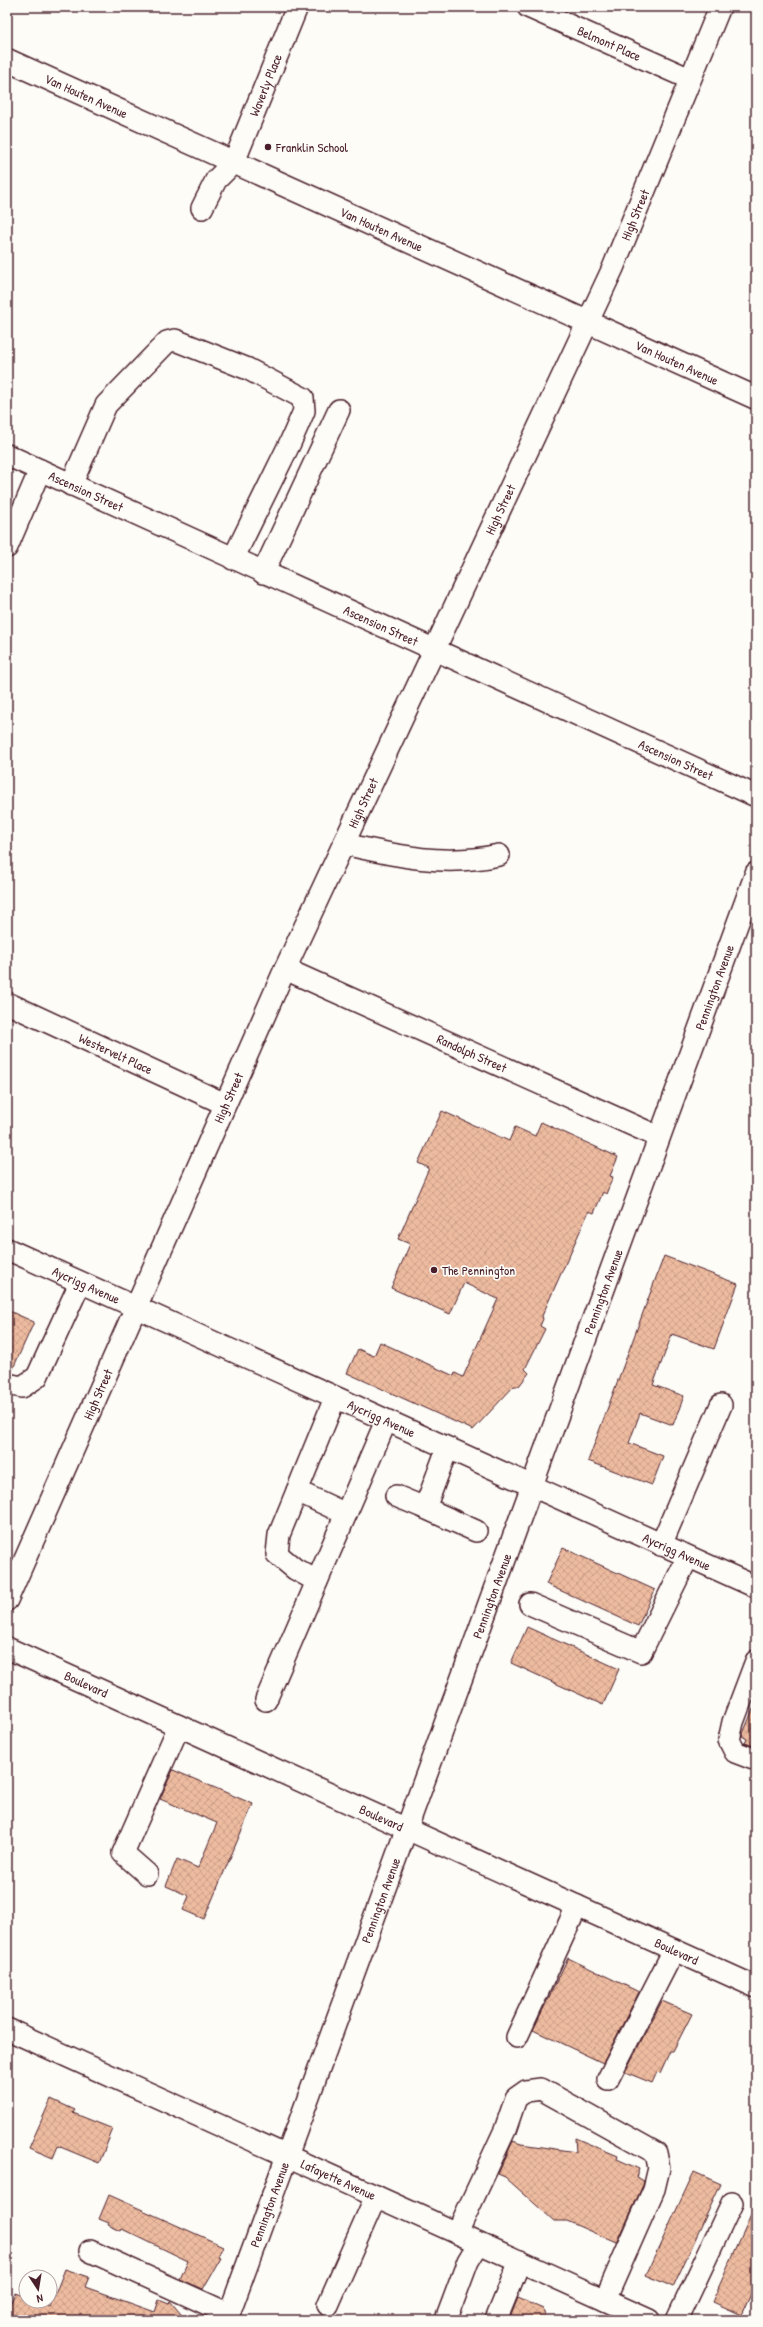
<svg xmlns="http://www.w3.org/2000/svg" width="763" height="2327" font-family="'Patrick Hand',sans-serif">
	<defs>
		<pattern id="building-cross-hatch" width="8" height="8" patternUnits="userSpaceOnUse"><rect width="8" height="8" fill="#edbb9f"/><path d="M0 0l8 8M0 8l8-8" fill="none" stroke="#cda089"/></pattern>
	</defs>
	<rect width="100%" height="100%" fill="#fdfcf7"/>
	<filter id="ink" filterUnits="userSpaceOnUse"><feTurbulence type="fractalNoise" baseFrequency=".025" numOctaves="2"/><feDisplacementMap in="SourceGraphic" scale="8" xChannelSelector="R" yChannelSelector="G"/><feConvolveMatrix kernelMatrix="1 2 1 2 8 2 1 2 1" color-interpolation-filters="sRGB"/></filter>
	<g filter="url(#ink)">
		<!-- building -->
		<g fill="url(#building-cross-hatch)" stroke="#4a1f2b">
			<polygon points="442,1111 509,1141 515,1127 535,1136 541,1122 618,1157 610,1176 613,1177 606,1194 603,1192 594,1213 589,1211 542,1316 543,1319 540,1326 545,1329 525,1369 529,1373 519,1386 514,1386 473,1430 347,1373 358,1349 374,1356 380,1342 454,1376 455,1373 463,1377 498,1299 464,1283 450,1314 391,1288 410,1244 398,1239 429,1168 418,1163"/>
			<polygon points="664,1256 738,1284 714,1349 672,1334 653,1385 684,1396 673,1425 640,1413 629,1443 663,1456 652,1485 588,1461"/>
			<polygon points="7,1310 34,1322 11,1373 7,1372"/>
			<polygon points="563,1548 655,1590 638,1626 546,1584"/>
			<polygon points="527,1627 619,1669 603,1705 511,1663"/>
			<polygon points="756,1702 756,1747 745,1743 747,1739 742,1736"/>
			<polygon points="173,1770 253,1804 204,1919 183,1910 189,1896 166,1886 177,1859 198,1868 217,1823 160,1799"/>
			<polygon points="568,1958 639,1992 603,2063 533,2030"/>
			<polygon points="662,2001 692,2014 673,2051 670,2051 660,2073 657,2072 652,2083 625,2072"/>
			<polygon points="51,2099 75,2110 73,2113 113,2129 99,2163 58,2146 53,2158 29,2148"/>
			<polygon points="575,2138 618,2156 617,2159 639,2169 636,2177 644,2181 643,2185 617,2243 567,2221 554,2221 505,2177 498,2174 513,2141 521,2144 576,2152"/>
			<polygon points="694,2172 721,2184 673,2287 646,2275"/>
			<polygon points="109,2195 223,2246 218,2257 221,2258 203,2289 180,2279 188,2261 122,2229 121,2231 108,2225 109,2223 99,2219"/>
			<polygon points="756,2204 756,2282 741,2315 712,2302"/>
			<polygon points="65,2269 89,2277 85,2287 155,2312 159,2300 169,2304 170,2301 186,2320 7,2320 7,2311 15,2293 26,2297 26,2301 35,2301 50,2307"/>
			<polygon points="518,2298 543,2309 547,2320 509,2320"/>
		</g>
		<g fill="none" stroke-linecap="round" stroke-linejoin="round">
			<!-- minor casing -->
			<g stroke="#4a1f2b" stroke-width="24">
				<g id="minor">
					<path id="s1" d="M528 7 690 79"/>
					<path id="s2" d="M202 208 216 180 234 162 297 7"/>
					<path id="s3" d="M7 455 756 796"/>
					<polyline points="71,485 106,405 167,342 175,340 248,369 303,398 304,411 290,443 233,559"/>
					<polyline points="7,547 40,470"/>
					<polyline points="263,573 339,410"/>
					<path d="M344 844C397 856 444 867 499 855"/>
					<path id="s4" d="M285 969 659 1137"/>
					<path id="s5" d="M7 1003 225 1104"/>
					<path id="s6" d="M7 1249 756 1587"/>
					<polyline points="7,1384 22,1387 37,1377 80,1283"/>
					<polyline points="447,1449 425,1508 476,1531"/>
					<polyline points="297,1491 346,1514"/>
					<polyline points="396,1496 425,1508"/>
					<polyline points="661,1545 721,1405"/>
					<polyline points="317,1581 295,1569 277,1554 279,1535 335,1398"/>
					<path id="s7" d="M7 1600 285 969 613 268 720 7"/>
					<polyline points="530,1604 641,1652 688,1557"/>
					<path id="s8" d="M7 1648 756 1987"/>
					<polyline points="756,1661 733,1722 729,1740 735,1752 756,1760"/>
					<polyline points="266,1700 386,1421"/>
					<polyline points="147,1874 123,1853 179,1726"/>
					<path id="s9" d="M7 2029 649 2320"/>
					<polyline points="517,2037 577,1906"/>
					<polyline points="608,2079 674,1950"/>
					<polyline points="457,2233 505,2130 516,2098 526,2091 541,2089 656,2153 659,2168 654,2189 605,2300"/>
					<polyline points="90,2251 229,2314"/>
					<polyline points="328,2305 376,2196"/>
					<path id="s10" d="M227 2320 756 873"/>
					<polyline points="446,2320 468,2261 479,2243"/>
					<polyline points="496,2320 520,2261"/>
					<polyline points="677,2320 732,2203"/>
				</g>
			</g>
			<!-- major casing -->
			<g stroke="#4a1f2b" stroke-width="25">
				<g id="major">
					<path id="s11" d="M7 60 756 398"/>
				</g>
			</g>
			<!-- minor -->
			<use href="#minor" stroke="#fdfcf7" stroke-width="21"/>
			<!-- major -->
			<use href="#major" stroke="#fdfcf7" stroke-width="22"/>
		</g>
	</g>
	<!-- markers -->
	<g fill="#4a1f2b" stroke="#fdfcf7" stroke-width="1.5">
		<circle cx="268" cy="147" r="4"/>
		<circle cx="434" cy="1270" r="4"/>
	</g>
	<g text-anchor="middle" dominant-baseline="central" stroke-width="3.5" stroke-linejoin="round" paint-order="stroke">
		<!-- street labels -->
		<g font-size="13" fill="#4a1f2b" stroke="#fdfcf7">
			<text stroke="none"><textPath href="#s1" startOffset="89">Belmont Place</textPath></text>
			<text stroke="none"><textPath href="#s2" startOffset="140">Waverly Place</textPath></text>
			<text stroke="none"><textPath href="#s11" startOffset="87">Van Houten Avenue</textPath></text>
			<text stroke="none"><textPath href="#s7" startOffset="1521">High Street</textPath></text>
			<text stroke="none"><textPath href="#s11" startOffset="411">Van Houten Avenue</textPath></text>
			<text stroke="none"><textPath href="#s11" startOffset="735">Van Houten Avenue</textPath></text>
			<text stroke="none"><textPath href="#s3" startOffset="87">Ascension Street</textPath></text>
			<text stroke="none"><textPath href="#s7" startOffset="1197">High Street</textPath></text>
			<text stroke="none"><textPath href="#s3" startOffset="411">Ascension Street</textPath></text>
			<text stroke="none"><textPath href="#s3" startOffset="735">Ascension Street</textPath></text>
			<text stroke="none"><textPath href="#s7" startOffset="873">High Street</textPath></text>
			<text stroke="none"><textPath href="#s10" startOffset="1419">Pennington Avenue</textPath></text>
			<text stroke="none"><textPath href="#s4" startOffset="205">Randolph Street</textPath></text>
			<text stroke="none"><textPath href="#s5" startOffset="120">Westervelt Place</textPath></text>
			<text stroke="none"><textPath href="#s7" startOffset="549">High Street</textPath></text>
			<text stroke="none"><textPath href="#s6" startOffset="87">Aycrigg Avenue</textPath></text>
			<text stroke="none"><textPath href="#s10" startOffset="1095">Pennington Avenue</textPath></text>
			<text stroke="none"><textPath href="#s7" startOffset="225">High Street</textPath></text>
			<text stroke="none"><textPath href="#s6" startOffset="411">Aycrigg Avenue</textPath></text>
			<text stroke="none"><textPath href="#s6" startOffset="735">Aycrigg Avenue</textPath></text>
			<text stroke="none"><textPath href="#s10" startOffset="771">Pennington Avenue</textPath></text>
			<text stroke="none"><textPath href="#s8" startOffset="87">Boulevard</textPath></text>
			<text stroke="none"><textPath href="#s8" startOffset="411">Boulevard</textPath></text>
			<text stroke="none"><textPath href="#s10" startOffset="447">Pennington Avenue</textPath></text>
			<text stroke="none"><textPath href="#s8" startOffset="735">Boulevard</textPath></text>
			<text stroke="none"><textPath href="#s9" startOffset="364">Lafayette Avenue</textPath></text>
			<text stroke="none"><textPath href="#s10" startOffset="123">Pennington Avenue</textPath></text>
		</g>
		<!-- poi labels -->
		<g font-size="13" fill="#4a1f2b" stroke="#fdfcf7" text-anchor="start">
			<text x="276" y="147">Franklin School</text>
			<text x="442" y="1270">The Pennington</text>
		</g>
	</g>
	<!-- margin -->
	<rect width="763" height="2327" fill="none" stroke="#fdfcf7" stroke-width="24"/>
	<rect x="12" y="12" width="739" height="2303" fill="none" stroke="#4a1f2b" stroke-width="1.5" filter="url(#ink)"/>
	<!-- north arrow -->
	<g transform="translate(38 2289) rotate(168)"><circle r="19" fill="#fdfcf7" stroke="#b5a4a5"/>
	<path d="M0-3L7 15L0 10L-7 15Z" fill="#4a1f2b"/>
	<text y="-6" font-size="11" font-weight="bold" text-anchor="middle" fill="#4a1f2b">N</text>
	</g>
</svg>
